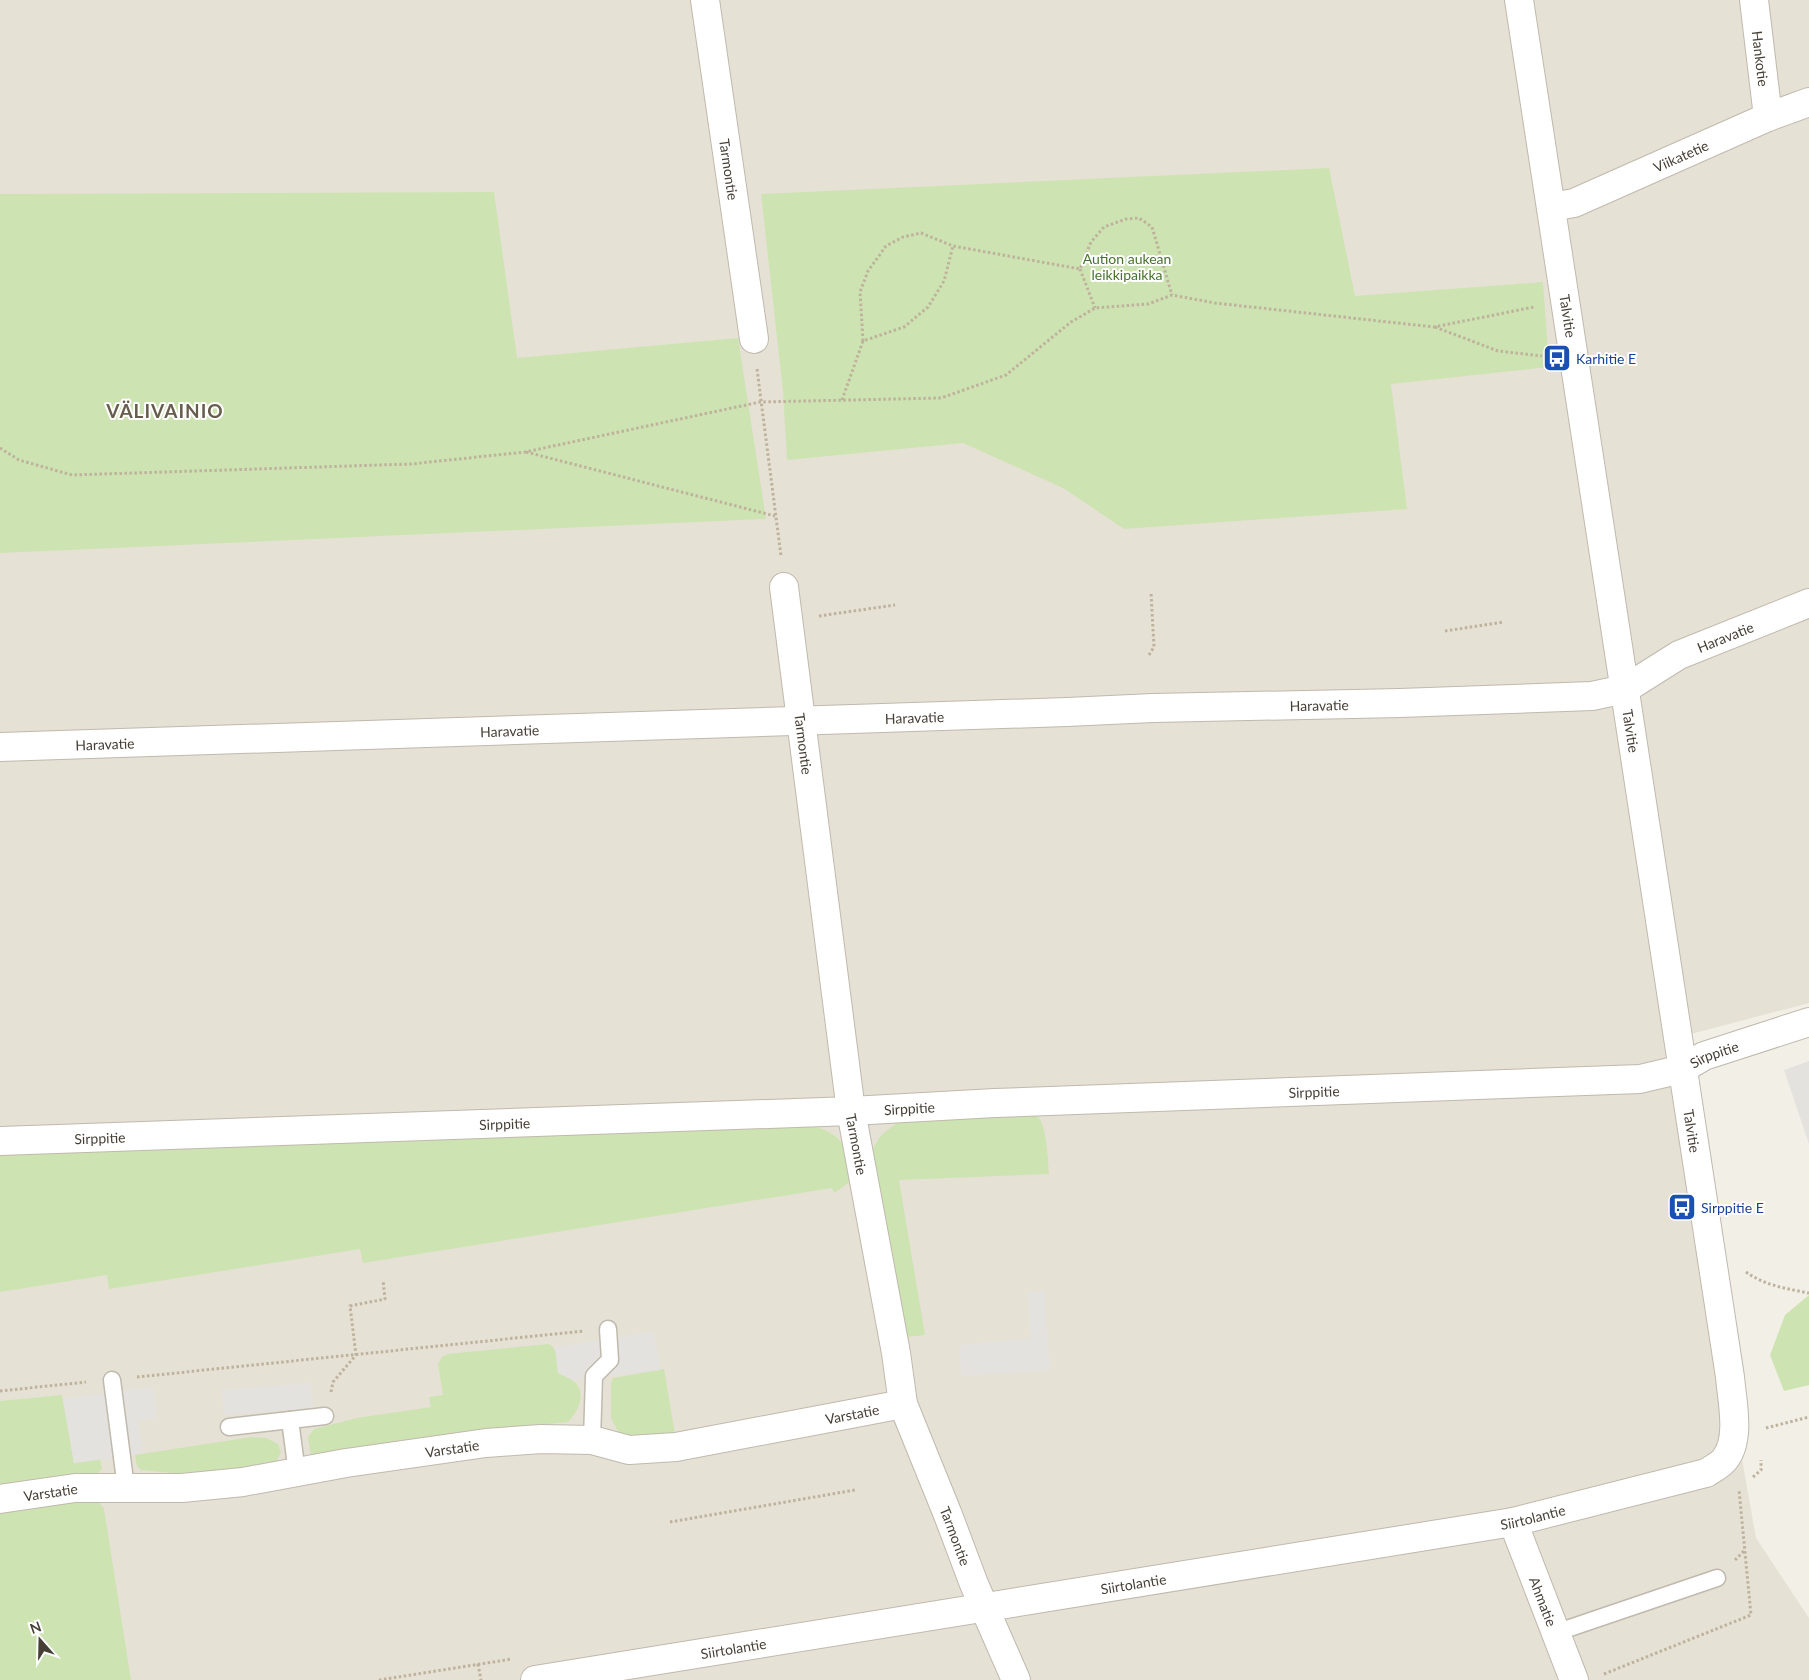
<svg xmlns="http://www.w3.org/2000/svg" width="1809" height="1680" font-family="Lato,sans-serif">
	<rect width="100%" height="100%" fill="#f2efe7"/>
	<!-- residential -->
	<polygon fill="#e6e1d5" points="0,0 1809,0 1809,1003 1668,1040 1756,1538 1809,1618 1809,1680 0,1680"/>
	<!-- green -->
	<g fill="#cde4b2">
		<polygon points="1329,168 1355,296 1543,282 1549,367 1391,384 1407,509 1124,529 1063,488 963,443 787,460 783,392 761,194"/>
		<polygon points="494,192 517,358 738,338 766,519 0,553 0,194"/>
		<path d="M1036 1114C1047 1124 1048 1160 1049 1174L899 1180 925 1335 907 1337 902 1335 872 1152C877 1137 885 1131 899 1122Z"/>
		<path d="M805 1124C818 1127 836 1132 843 1145 848 1155 849 1170 851 1181L834 1193 832 1188 363 1263 360 1249 109 1289 107 1275 0 1292V1153Z"/>
		<polygon points="1809,1295 1809,1385 1784,1391 1770,1355 1785,1315"/>
		<path d="M549 1344C559 1350 557 1362 558 1373 564 1376 574 1379 578 1386 585 1398 577 1413 568 1422L483 1430 311 1457 308 1437 314 1429 357 1418 431 1407 429 1397 443 1395 438 1364 442 1357 448 1354Z"/>
		<polygon points="664,1369 675,1434 621,1437 611,1418 611,1384 613,1378"/>
		<polygon points="62,1395 74,1463 100,1459 102,1469 98,1473 0,1486 0,1401"/>
		<polygon points="251,1437 266,1438 278,1444 281,1452 275,1464 254,1469 183,1474 141,1470 137,1466 135,1455"/>
		<polygon points="87,1497 99,1502 104,1509 131,1680 0,1680 0,1509"/>
	</g>
	<!-- parking -->
	<g fill="#e4e2df">
		<polygon points="1809,1061 1809,1144 1784,1070"/>
		<polygon points="1044,1291 1050,1370 961,1376 959,1345 1031,1339 1028,1292"/>
		<polygon points="654,1332 660,1370 572,1380 558,1373 555,1347"/>
		<polygon points="311,1383 313,1408 224,1415 222,1390"/>
		<polygon points="153,1387 156,1418 138,1421 143,1452 135,1455 74,1463 63,1399"/>
	</g>
	<g fill="none" stroke-linecap="round" stroke-linejoin="round">
		<!-- service casing -->
		<g stroke="#c0b9ad" stroke-width="19">
			<g id="service">
				<polyline points="112,1380 126,1488"/>
				<polyline points="290,1420 297,1473"/>
				<polyline points="229,1427 325,1416"/>
				<polyline points="592,1440 594,1376 610,1360 608,1329"/>
				<polyline points="1555,1633 1717,1578"/>
			</g>
		</g>
		<!-- minor casing -->
		<g stroke="#c0b9ad" stroke-width="30">
			<g id="minor">
				<path id="s1" d="M705 0 754 339"/>
				<path id="s2" d="M1754 0 1768 117"/>
				<path id="s3" d="M1551 207 1574 203 1768 117 1809 102"/>
				<path id="s4" d="M784 587 851 1111 896 1353 903 1404 948 1515 974 1584 1016 1680"/>
				<path id="s5" d="M0 747 1067 712 1153 708 1400 703 1592 696 1625 689 1679 655 1809 603"/>
				<path id="s6" d="M0 1141 851 1111 995 1103 1640 1079 1682 1069 1704 1056 1809 1022"/>
				<path id="s7" d="M0 1499 75 1488H182L243 1482 346 1463 486 1443 541 1439 592 1440 629 1450 676 1447 903 1404"/>
				<path id="s8" d="M1513 1522 1574 1680"/>
				<path id="s9" d="M535 1680 1513 1522 1706 1473C1712 1469 1721 1465 1725 1459 1741 1439 1732 1401 1730 1377L1519 0"/>
			</g>
		</g>
		<!-- path -->
		<g stroke="#beb29c" stroke-width="3" stroke-dasharray="2.5 2.5" stroke-linecap="butt">
			<polyline points="1080,269 1095,308"/>
			<polyline points="1435,327 1498,351 1542,356"/>
			<polyline points="863,341 860,292 868,271 886,246 903,237 921,233 953,246 1080,269 1091,242 1104,227 1126,219 1139,218 1152,227 1172,295"/>
			<polyline points="757,369 781,556"/>
			<polyline points="842,400 863,341 904,327 928,307 944,281 953,246"/>
			<polyline points="0,448 19,460 72,475 411,464 525,452 760,402 941,398 1006,375 1071,322 1095,308 1148,304 1172,295 1215,303 1434,327 1534,307"/>
			<polyline points="526,452 775,516"/>
			<polyline points="819,616 895,605"/>
			<polyline points="1445,631 1504,622"/>
			<polyline points="1149,655 1154,647 1151,593"/>
			<path d="M1746 1272C1764 1285 1787 1289 1809 1293"/>
			<polyline points="137,1377 584,1331"/>
			<polyline points="0,1391 86,1382"/>
			<polyline points="331,1392 333,1382 356,1355 350,1306 385,1299 383,1280"/>
			<polyline points="1766,1428 1809,1417"/>
			<polyline points="1753,1477 1761,1470 1761,1460"/>
			<polyline points="670,1522 855,1490"/>
			<polyline points="1735,1560 1745,1550"/>
			<polyline points="478,1664 481,1680"/>
			<polyline points="1604,1674 1751,1615 1739,1490"/>
			<polyline points="379,1680 512,1659"/>
		</g>
		<!-- service -->
		<use href="#service" stroke="#fff" stroke-width="16"/>
		<!-- minor -->
		<use href="#minor" stroke="#fff" stroke-width="28"/>
	</g>
	<!-- icons -->
	<defs>
		<g id="bus-square" transform="scale(1.4375)"><rect x="-9" y="-9" width="18" height="18" rx="4" fill="#1a4fb4" stroke="#fff"/><path d="M-5-6H5V4H4V6H2V4H-2V6H-4V4H-5ZM-3.5-4V0h7V-4ZM-3.5 1.2v1.5H-2V1.2ZM2 1.2v1.5H3.5V1.2Z" fill="#fff"/></g>
	</defs>
	<g fill-rule="evenodd">
		<use href="#bus-square" x="1557" y="358"/>
		<use href="#bus-square" x="1682" y="1207"/>
	</g>
	<g text-anchor="middle" dominant-baseline="central" stroke-width="4" stroke-linejoin="round" paint-order="stroke">
		<!-- street labels -->
		<g font-size="14" fill="#453f36" stroke="#fff">
			<text stroke="none"><textPath href="#s2" startOffset="59">Hankotie</textPath></text>
			<text stroke="none"><textPath href="#s3" startOffset="140">Viikatetie</textPath></text>
			<text stroke="none"><textPath href="#s1" startOffset="171">Tarmontie</textPath></text>
			<text transform="translate(1568 316) rotate(81)">Talvitie</text>
			<text stroke="none"><textPath href="#s5" startOffset="1740">Haravatie</textPath></text>
			<text stroke="none"><textPath href="#s5" startOffset="1320">Haravatie</textPath></text>
			<text stroke="none"><textPath href="#s5" startOffset="915">Haravatie</textPath></text>
			<text stroke="none"><textPath href="#s5" startOffset="510">Haravatie</textPath></text>
			<text transform="translate(1631 731) rotate(81)">Talvitie</text>
			<text stroke="none"><textPath href="#s5" startOffset="105">Haravatie</textPath></text>
			<text stroke="none"><textPath href="#s4" startOffset="158">Tarmontie</textPath></text>
			<text stroke="none"><textPath href="#s6" startOffset="1720">Sirppitie</textPath></text>
			<text stroke="none"><textPath href="#s6" startOffset="1315">Sirppitie</textPath></text>
			<text stroke="none"><textPath href="#s6" startOffset="910">Sirppitie</textPath></text>
			<text stroke="none"><textPath href="#s6" startOffset="505">Sirppitie</textPath></text>
			<text transform="translate(1692 1131) rotate(81)">Talvitie</text>
			<text stroke="none"><textPath href="#s6" startOffset="100">Sirppitie</textPath></text>
			<text stroke="none"><textPath href="#s4" startOffset="562">Tarmontie</textPath></text>
			<text stroke="none"><textPath href="#s7" startOffset="861">Varstatie</textPath></text>
			<text stroke="none"><textPath href="#s7" startOffset="456">Varstatie</textPath></text>
			<text stroke="none"><textPath href="#s7" startOffset="51">Varstatie</textPath></text>
			<text stroke="none"><textPath href="#s9" startOffset="1011">Siirtolantie</textPath></text>
			<text stroke="none"><textPath href="#s4" startOffset="968">Tarmontie</textPath></text>
			<text stroke="none"><textPath href="#s9" startOffset="606">Siirtolantie</textPath></text>
			<text stroke="none"><textPath href="#s8" startOffset="85">Ahmatie</textPath></text>
			<text stroke="none"><textPath href="#s9" startOffset="201">Siirtolantie</textPath></text>
		</g>
		<!-- park labels -->
		<g font-size="14" fill="#47722e" stroke="#fff">
			<text x="1127" y="258">Aution aukean<tspan x="1127" dy="16">leikkipaikka</tspan></text>
		</g>
		<!-- transit labels -->
		<g font-size="14" fill="#164399" stroke="#fff" text-anchor="start">
			<text x="1576" y="358">Karhitie E</text>
			<text x="1701" y="1207">Sirppitie E</text>
		</g>
		<!-- district labels -->
		<g font-size="19" font-weight="bold" letter-spacing="1" fill="#675d4e" stroke="#fff">
			<text x="165" y="410">VÄLIVAINIO</text>
		</g>
	</g>
	<!-- north arrow -->
	<g transform="translate(40 1640) rotate(340)" stroke="#ffffff" stroke-width="4" paint-order="stroke">
	<path d="M0-4L9 19L0 12L-9 19Z" fill="#453f36"/>
	<text y="-8" font-size="14" font-weight="bold" text-anchor="middle" fill="#453f36">N</text>
	</g>
</svg>
